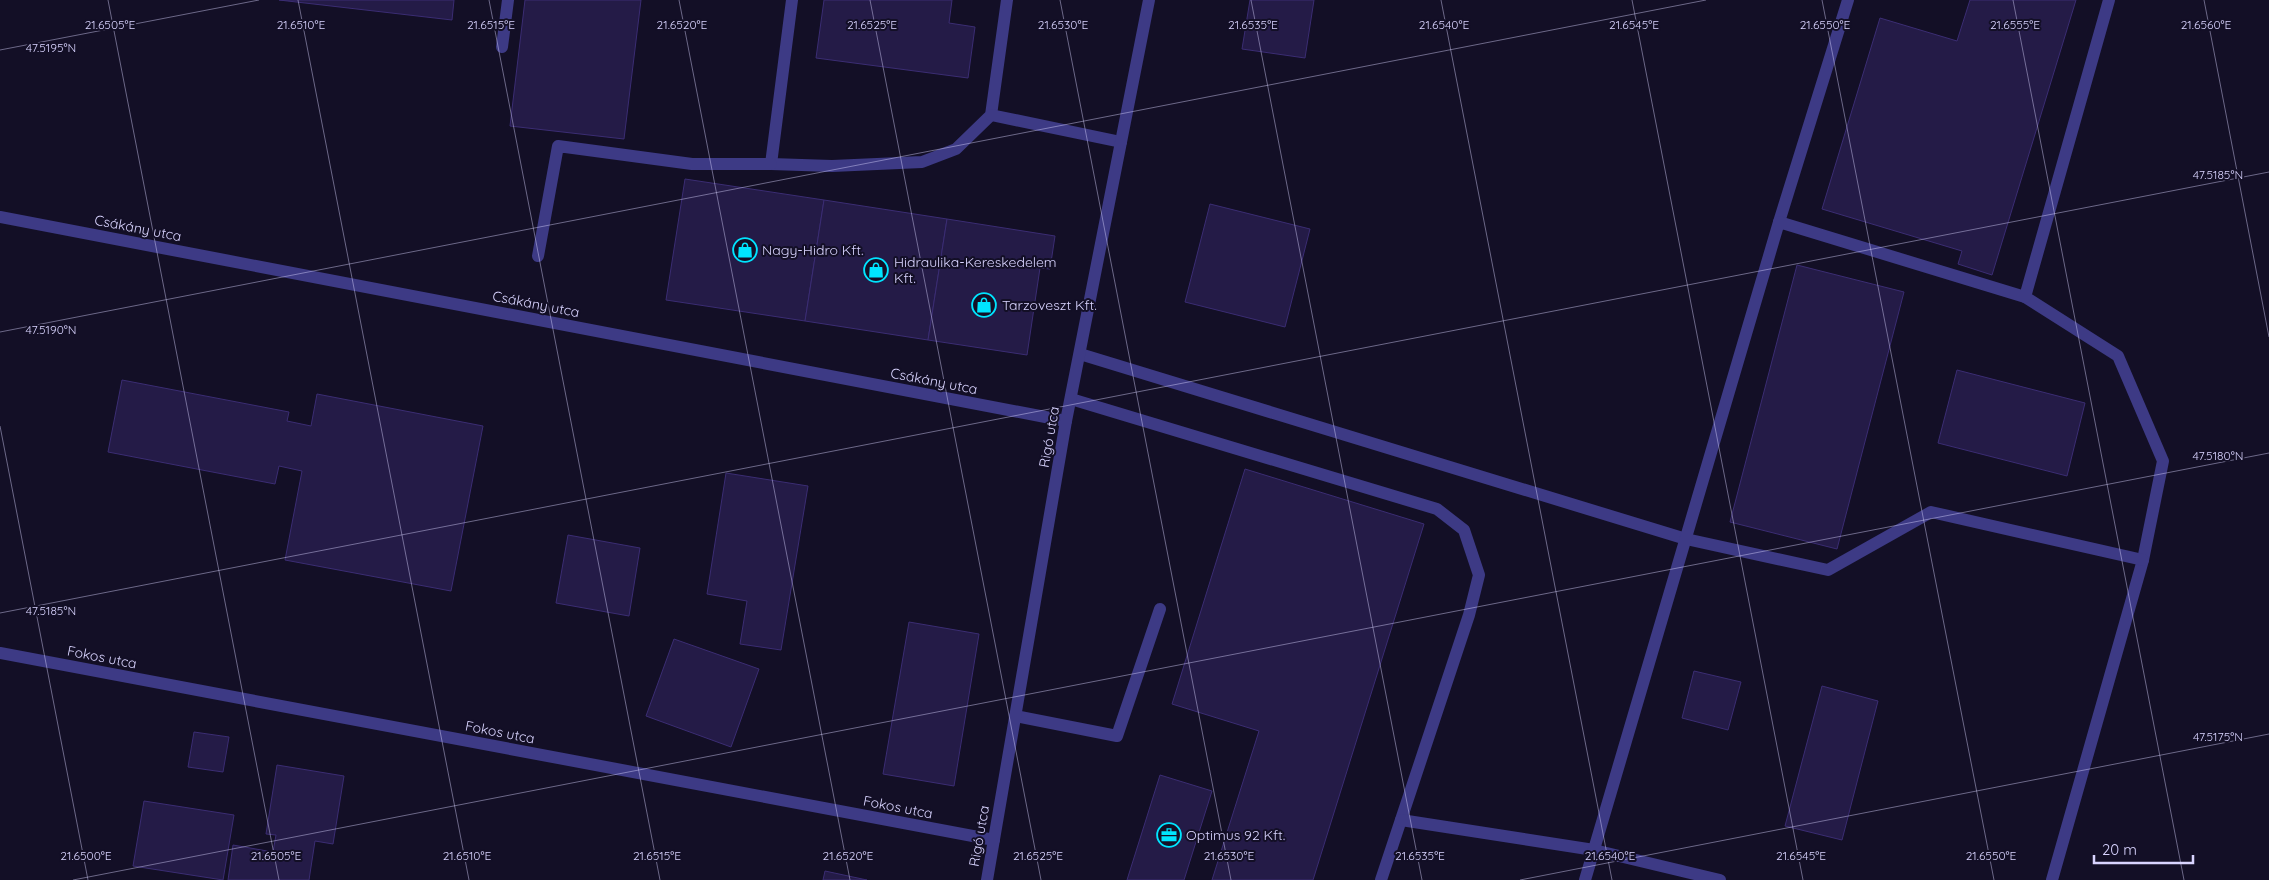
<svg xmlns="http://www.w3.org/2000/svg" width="2269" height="880" font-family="Quicksand,sans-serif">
	<rect width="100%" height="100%" fill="#130f26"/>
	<!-- building -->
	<g fill="#241b47" stroke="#3b2d73">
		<polygon points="279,0 454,0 452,20"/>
		<polygon points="525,0 641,0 624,139 510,126"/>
		<polygon points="824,0 952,0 949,23 975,27 968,78 816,58"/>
		<polygon points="1250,0 1314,0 1305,58 1242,49"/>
		<polygon points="1970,0 2076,0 1992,275 1958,264 1962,251 1822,209 1880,18 1957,41"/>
		<polygon points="685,179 824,200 805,321 666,300"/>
		<polygon points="824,200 947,219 928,340 805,321"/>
		<polygon points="1210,204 1310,229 1285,327 1185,302"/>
		<polygon points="947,219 1055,236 1050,269 1040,268 1027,355 928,340"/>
		<polygon points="1797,265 1904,292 1837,549 1730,522"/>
		<polygon points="1957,370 2085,403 2067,476 1938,443"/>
		<polygon points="122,380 289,412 287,421 311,426 317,394 483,426 451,591 285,560 302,471 279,466 275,484 108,452"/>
		<polygon points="1245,469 1424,524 1313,880 1212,880 1259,731 1172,704"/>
		<polygon points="726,473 808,486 781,650 740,644 747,601 707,594"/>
		<polygon points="568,535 640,548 629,616 556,603"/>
		<polygon points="909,622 979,634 954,786 883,774"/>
		<polygon points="674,639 759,669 731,747 646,716"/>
		<polygon points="1694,671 1741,682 1728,730 1682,718"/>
		<polygon points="1822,686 1878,701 1842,840 1785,826"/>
		<polygon points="194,732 229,737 223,772 188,767"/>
		<polygon points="277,765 344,776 333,844 315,841 309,880 228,880 233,845 273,852 276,835 266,834"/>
		<polygon points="1160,775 1212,791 1184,880 1127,880"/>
		<polygon points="144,801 234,815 223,880 133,866"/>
		<polygon points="825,871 867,880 823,880"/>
	</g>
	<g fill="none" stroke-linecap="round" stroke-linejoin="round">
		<!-- minor -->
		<g stroke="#3d3a85" stroke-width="12">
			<polyline points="792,0 771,164 832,166 922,162 956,149 991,115 1007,0"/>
			<polyline points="502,47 508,0"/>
			<polyline points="991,115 1121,142"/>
			<polyline points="0,217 1066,421"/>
			<polyline points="1779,222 1848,0"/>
			<polyline points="538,256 558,146 692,164 771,164"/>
			<polyline points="2025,297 2118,356 2163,461 2143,560 2052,880"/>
			<polyline points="1080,354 1686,539 1828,570 1931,512 2143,560"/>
			<polyline points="1071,399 1437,509 1464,530 1479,575 1469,615 1381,880"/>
			<polyline points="0,653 994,840"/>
			<polyline points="1015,716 1117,736 1160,609"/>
			<polyline points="1401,820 1594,850 1720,880"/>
			<polyline points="987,880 1066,421 1149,0"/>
			<polyline points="1585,880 1779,222 2025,297 2109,0"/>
		</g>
	</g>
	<!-- ticks -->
	<path fill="none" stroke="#d9d4ff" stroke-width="1" stroke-opacity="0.45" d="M108 0 279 880M298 0 469 880M489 0 660 880M679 0 850 880M870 0 1041 880M1060 0 1231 880M1251 0 1422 880M1441 0 1612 880M1632 0 1803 880M1822 0 1994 880M2013 0 2184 880M2204 0 2269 337M0 50 259 0M0 332 1706 0M0 426 88 880M0 613 2269 172M73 880 2269 453M1520 880 2269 734"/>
	<!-- icons -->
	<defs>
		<g id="shop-ring" transform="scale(1.25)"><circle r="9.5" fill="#130f26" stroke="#00e5ff" stroke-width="1.5"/><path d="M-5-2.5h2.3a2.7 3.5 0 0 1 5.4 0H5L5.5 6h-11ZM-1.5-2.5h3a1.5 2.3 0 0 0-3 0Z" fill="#00e5ff"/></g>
		<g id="office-ring" transform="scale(1.25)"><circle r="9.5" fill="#130f26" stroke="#00e5ff" stroke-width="1.5"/><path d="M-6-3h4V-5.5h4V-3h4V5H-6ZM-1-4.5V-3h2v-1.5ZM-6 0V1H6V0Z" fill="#00e5ff"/></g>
	</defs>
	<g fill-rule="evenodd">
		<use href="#shop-ring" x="745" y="250"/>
		<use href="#shop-ring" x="876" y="270"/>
		<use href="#shop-ring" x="984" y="305"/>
		<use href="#office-ring" x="1169" y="835"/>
	</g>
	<g text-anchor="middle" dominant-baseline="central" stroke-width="4" stroke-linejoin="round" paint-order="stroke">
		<!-- street labels -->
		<g font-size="14" fill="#d9d4ff" stroke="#130f26">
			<text transform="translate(138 228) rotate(11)">Csákány utca</text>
			<text transform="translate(536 304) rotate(11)">Csákány utca</text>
			<text transform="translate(934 381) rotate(11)">Csákány utca</text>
			<text transform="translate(1049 437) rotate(-80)">Rigó utca</text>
			<text transform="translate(102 657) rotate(11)">Fokos utca</text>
			<text transform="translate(500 732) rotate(11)">Fokos utca</text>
			<text transform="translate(898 807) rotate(11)">Fokos utca</text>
			<text transform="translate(979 836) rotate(-80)">Rigó utca</text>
		</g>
		<!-- poi labels -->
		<g font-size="14" fill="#d9d4ff" stroke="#130f26" text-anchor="start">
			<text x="762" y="250">Nagy-Hidro Kft.</text>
			<text x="894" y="262">Hidraulika-Kereskedelem<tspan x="894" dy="16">Kft.</tspan></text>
			<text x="1002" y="305">Tarzoveszt Kft.</text>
			<text x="1186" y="835">Optimus 92 Kft.</text>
		</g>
	</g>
	<g font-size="12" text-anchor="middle" fill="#d9d4ff" stroke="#130f26" stroke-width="4" stroke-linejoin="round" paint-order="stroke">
		<text x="110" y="29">21.6505°E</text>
		<text x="301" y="29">21.6510°E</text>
		<text x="491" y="29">21.6515°E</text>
		<text x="682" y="29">21.6520°E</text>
		<text x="872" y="29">21.6525°E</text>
		<text x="1063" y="29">21.6530°E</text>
		<text x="1253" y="29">21.6535°E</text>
		<text x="1444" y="29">21.6540°E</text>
		<text x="1634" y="29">21.6545°E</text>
		<text x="1825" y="29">21.6550°E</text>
		<text x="2015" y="29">21.6555°E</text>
		<text x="2206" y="29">21.6560°E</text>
		<text x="51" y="52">47.5195°N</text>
		<text x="2218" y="179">47.5185°N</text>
		<text x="51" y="334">47.5190°N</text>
		<text x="2218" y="460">47.5180°N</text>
		<text x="51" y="615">47.5185°N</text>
		<text x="2218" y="741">47.5175°N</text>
		<text x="86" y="860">21.6500°E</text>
		<text x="276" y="860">21.6505°E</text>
		<text x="467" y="860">21.6510°E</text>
		<text x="657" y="860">21.6515°E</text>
		<text x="848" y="860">21.6520°E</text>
		<text x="1038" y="860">21.6525°E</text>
		<text x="1229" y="860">21.6530°E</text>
		<text x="1420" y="860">21.6535°E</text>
		<text x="1610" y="860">21.6540°E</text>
		<text x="1801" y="860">21.6545°E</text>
		<text x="1991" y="860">21.6550°E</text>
	</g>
	<!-- scale -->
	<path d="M2094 855v8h99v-8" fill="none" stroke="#d9d4ff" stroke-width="2.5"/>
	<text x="2102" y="855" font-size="15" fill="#d9d4ff" stroke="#130f26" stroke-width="4" paint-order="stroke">20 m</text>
</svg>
